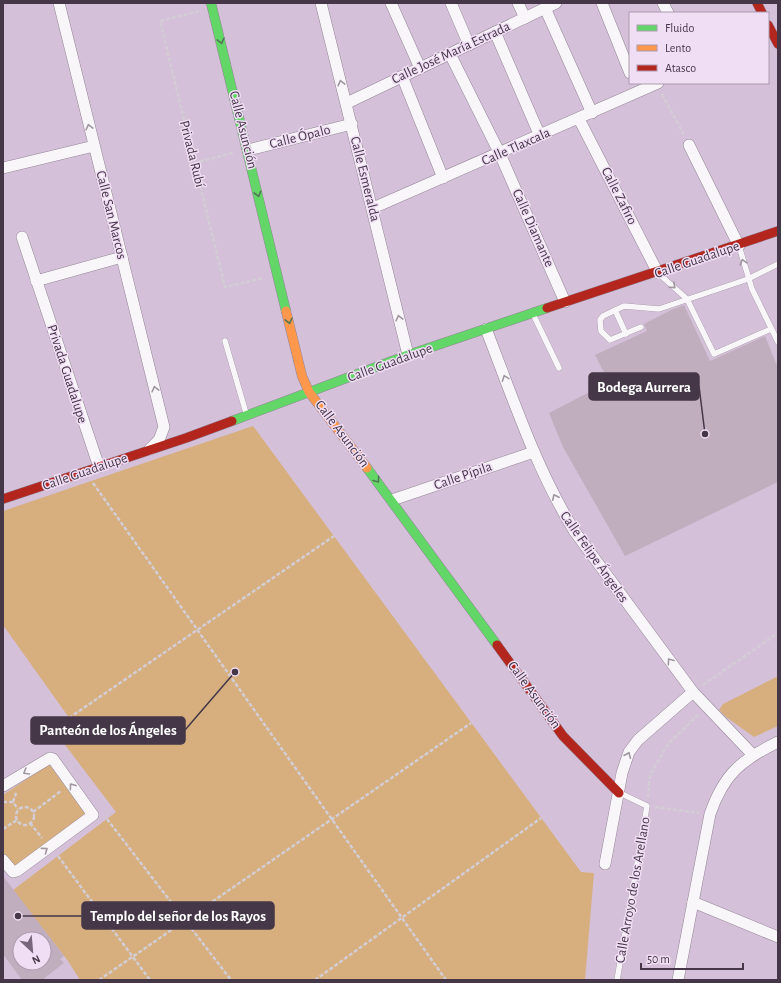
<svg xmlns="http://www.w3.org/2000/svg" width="781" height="983" font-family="'Alegreya Sans',sans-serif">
	<rect width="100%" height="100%" fill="#d4c0d8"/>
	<!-- green -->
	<g fill="#d7af7f">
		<polygon points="253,426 581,872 594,873 585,980 80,980 68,961 13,890 116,812 56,733 72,722 3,625 3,511"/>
		<polygon points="778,676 778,726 754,737 726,717 719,710 723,704"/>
		<polygon points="49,764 88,815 14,868 3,853 3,795"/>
	</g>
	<!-- building -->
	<g fill="#c0aebe" fill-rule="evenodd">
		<polygon points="684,305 710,361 765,336 778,368 778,482 625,556 563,447 549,413 609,382 595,355 647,331 644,324 671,310"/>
		<path d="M3 876 64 956 60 959 64 963 42 980H22L3 954ZM20 939H44V963H20Z"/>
	</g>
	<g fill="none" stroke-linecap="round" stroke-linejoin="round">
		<!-- lane casing -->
		<g stroke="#958699" stroke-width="6">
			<g id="lane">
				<polyline points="739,246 752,289 778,342"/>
				<polyline points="658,273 687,299 714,354 771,329"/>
				<polyline points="615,310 626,334"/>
				<polyline points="533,314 559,368"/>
				<polyline points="641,327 610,340 601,331 600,320 603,316 624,306 659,309 748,279 778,264"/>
				<polyline points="225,341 246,413"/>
				<polyline points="617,980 647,806 620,793"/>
			</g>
		</g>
		<!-- street casing -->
		<g stroke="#958699" stroke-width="12">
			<g id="street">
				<polyline points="59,3 164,427 159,440 150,449"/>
				<polyline points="321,3 408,355"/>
				<polyline points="391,3 420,68"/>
				<polyline points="451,3 469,45"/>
				<polyline points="518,3 525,18"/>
				<polyline points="602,3 630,73"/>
				<polyline points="663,3 668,13"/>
				<polyline points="545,8 592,113"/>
				<polyline points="495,32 540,136"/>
				<polyline points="450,54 500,154 565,302"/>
				<polyline points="402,76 443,178"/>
				<polyline points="347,103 556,3"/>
				<polyline points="579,119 658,273"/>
				<polyline points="689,145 739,246"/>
				<polyline points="248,150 352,124"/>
				<polyline points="3,168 94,146"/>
				<polyline points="373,208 658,83"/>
				<polyline points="22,237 99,467"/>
				<polyline points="36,281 122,257"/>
				<path d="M486 329C513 398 536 469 575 532L693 692 752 754"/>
				<polyline points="392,500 534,452"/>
				<polyline points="3,786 50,758 53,759 93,815 17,871 13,872 3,860"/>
				<polyline points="605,864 622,773 629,752 638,740 693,692"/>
				<polyline points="693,902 778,937"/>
				<path d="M678 980 710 814C724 774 741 760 778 742"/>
			</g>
		</g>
		<!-- fast casing -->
		<g stroke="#958699" stroke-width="10">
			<g id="fast">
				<polyline points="211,3 286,311"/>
				<polyline points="232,421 408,355 547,308"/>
				<polyline points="367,468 497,645"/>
			</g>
		</g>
		<!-- slow casing -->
		<g stroke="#958699" stroke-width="10">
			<polyline id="slow" points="286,311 302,376 309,392 367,468"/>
		</g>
		<!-- jam casing -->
		<g stroke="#958699" stroke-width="10">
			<g id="jam">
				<polyline points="757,3 762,13"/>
				<polyline points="768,25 778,44"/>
				<polyline points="547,308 778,231"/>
				<polyline points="3,499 186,438 232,421"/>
				<polyline points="497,645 563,736 619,793"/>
			</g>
		</g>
		<!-- path -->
		<g stroke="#d3cdd5" stroke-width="2.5" stroke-dasharray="4 2" stroke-linecap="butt">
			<polyline points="199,11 160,21 225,287 264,278"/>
			<polyline points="662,94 684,135"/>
			<polyline points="194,163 233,153"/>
			<polyline points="93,483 446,980"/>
			<polyline points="703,685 778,633"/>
			<polyline points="69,718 334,536"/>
			<polyline points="648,797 650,775 668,744 699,714"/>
			<polyline points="3,802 13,802 18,809"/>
			<polyline points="13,802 16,793"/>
			<polyline points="655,807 699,813"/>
			<circle cx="25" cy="816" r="9"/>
			<polyline points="33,812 61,791"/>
			<polyline points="107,819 231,980"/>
			<polyline points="30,823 42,838"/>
			<polyline points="3,829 17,820"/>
			<polyline points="58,856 150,980"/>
			<polyline points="99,980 471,723"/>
			<polyline points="315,980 541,818"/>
		</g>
		<!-- lane -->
		<use href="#lane" stroke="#f9f6f9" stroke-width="5.5"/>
		<!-- street -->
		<use href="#street" stroke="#f9f6f9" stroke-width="11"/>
		<!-- fast -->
		<use href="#fast" stroke="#63d668" stroke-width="9"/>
		<!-- slow -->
		<use href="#slow" stroke="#ff974d" stroke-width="9"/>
		<!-- jam -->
		<use href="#jam" stroke="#b3261e" stroke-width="9"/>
	</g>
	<!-- one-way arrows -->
	<defs><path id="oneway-chevron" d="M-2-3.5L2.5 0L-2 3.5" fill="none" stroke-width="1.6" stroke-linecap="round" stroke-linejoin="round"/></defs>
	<g stroke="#517755">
		<use href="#oneway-chevron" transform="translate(221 41) rotate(76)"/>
		<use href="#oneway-chevron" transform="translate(258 194) rotate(76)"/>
		<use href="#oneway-chevron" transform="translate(289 321) rotate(77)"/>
		<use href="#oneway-chevron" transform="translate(377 480) rotate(53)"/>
	</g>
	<g stroke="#9f96a0">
		<use href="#oneway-chevron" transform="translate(341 83) rotate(-104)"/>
		<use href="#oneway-chevron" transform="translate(89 127) rotate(-104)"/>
		<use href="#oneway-chevron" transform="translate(743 262) rotate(-106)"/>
		<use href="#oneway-chevron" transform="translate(673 286) rotate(42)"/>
		<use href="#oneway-chevron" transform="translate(399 318) rotate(-104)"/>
		<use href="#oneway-chevron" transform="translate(505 378) rotate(-111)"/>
		<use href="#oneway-chevron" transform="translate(155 389) rotate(-104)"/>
		<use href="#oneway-chevron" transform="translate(555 497) rotate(-115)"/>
		<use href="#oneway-chevron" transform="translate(670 661) rotate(-126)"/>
		<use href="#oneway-chevron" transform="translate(628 755) rotate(-67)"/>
		<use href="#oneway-chevron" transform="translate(26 772) rotate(149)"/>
		<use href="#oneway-chevron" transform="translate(72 786) rotate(-126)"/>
		<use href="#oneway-chevron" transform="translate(45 850) rotate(-36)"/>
	</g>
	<g text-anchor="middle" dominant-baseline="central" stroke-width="3" stroke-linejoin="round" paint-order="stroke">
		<!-- street labels -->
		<g font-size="14" fill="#453748" stroke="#f0def4">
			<text transform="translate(451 53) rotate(-25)">Calle José María Estrada</text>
			<text transform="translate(243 130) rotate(76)">Calle Asunción</text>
			<text transform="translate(300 137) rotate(-14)">Calle Ópalo</text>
			<text transform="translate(516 147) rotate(-24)">Calle Tlaxcala</text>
			<text transform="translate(192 154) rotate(76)">Privada Rubí</text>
			<text transform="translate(365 179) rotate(76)">Calle Esmeralda</text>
			<text transform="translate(619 196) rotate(63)">Calle Zafiro</text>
			<text transform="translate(111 215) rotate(76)">Calle San Marcos</text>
			<text transform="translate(533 228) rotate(66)">Calle Diamante</text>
			<text transform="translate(697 260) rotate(-19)">Calle Guadalupe</text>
			<text transform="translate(390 363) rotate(-20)">Calle Guadalupe</text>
			<text transform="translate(67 374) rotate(72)">Privada Guadalupe</text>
			<text transform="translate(342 434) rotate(53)">Calle Asunción</text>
			<text transform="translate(85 472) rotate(-19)">Calle Guadalupe</text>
			<text transform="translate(463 476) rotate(-19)">Calle Pípila</text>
			<text transform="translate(594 557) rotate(55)">Calle Felipe Ángeles</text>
			<text transform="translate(534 695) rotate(54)">Calle Asunción</text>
			<text transform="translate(633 890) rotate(-80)">Calle Arroyo de los Arellano</text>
		</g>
	</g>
	<!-- callouts -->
	<path fill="none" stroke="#453748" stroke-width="1.5" d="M705 434L699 386M235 672L185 730M18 916L82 916"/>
	<g fill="#453748" stroke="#f0def4" stroke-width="1.5">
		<circle cx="705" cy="434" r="4"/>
		<circle cx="235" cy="672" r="4"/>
		<circle cx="18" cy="916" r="4"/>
	</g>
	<g fill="#453748" stroke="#453748" stroke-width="1.5">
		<rect x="589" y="373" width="110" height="27" rx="4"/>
		<rect x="31" y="717" width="154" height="27" rx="4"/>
		<rect x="82" y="902" width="192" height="27" rx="4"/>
	</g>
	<g font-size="15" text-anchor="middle" font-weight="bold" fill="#fff">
		<text x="644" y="392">Bodega Aurrera</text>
		<text x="108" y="735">Panteón de los Ángeles</text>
		<text x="178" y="921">Templo del señor de los Rayos</text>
	</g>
	<!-- border -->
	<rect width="781" height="983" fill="none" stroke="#453748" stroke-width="8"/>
	<!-- legend -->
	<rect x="629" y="12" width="140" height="72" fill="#f0def4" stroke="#ac9baf"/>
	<rect x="637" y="25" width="20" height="6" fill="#63d668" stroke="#ac9baf"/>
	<text x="665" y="32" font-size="12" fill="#453748">Fluido</text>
	<rect x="637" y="45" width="20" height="6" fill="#ff974d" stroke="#ac9baf"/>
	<text x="665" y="52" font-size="12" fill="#453748">Lento</text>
	<rect x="637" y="65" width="20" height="6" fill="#b3261e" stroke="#ac9baf"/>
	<text x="665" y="72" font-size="12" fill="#453748">Atasco</text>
	<!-- north arrow -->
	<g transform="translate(32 951) rotate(154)"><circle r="19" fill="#f0def4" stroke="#ac9baf"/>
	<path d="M0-3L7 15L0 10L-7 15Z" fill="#77677a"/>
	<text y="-6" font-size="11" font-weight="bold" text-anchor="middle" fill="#453748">N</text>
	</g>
	<!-- scale -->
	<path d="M641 963v6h102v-6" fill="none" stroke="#453748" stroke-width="2"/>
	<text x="647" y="963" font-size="12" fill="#453748" stroke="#f0def4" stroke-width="3" paint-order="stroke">50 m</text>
</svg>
